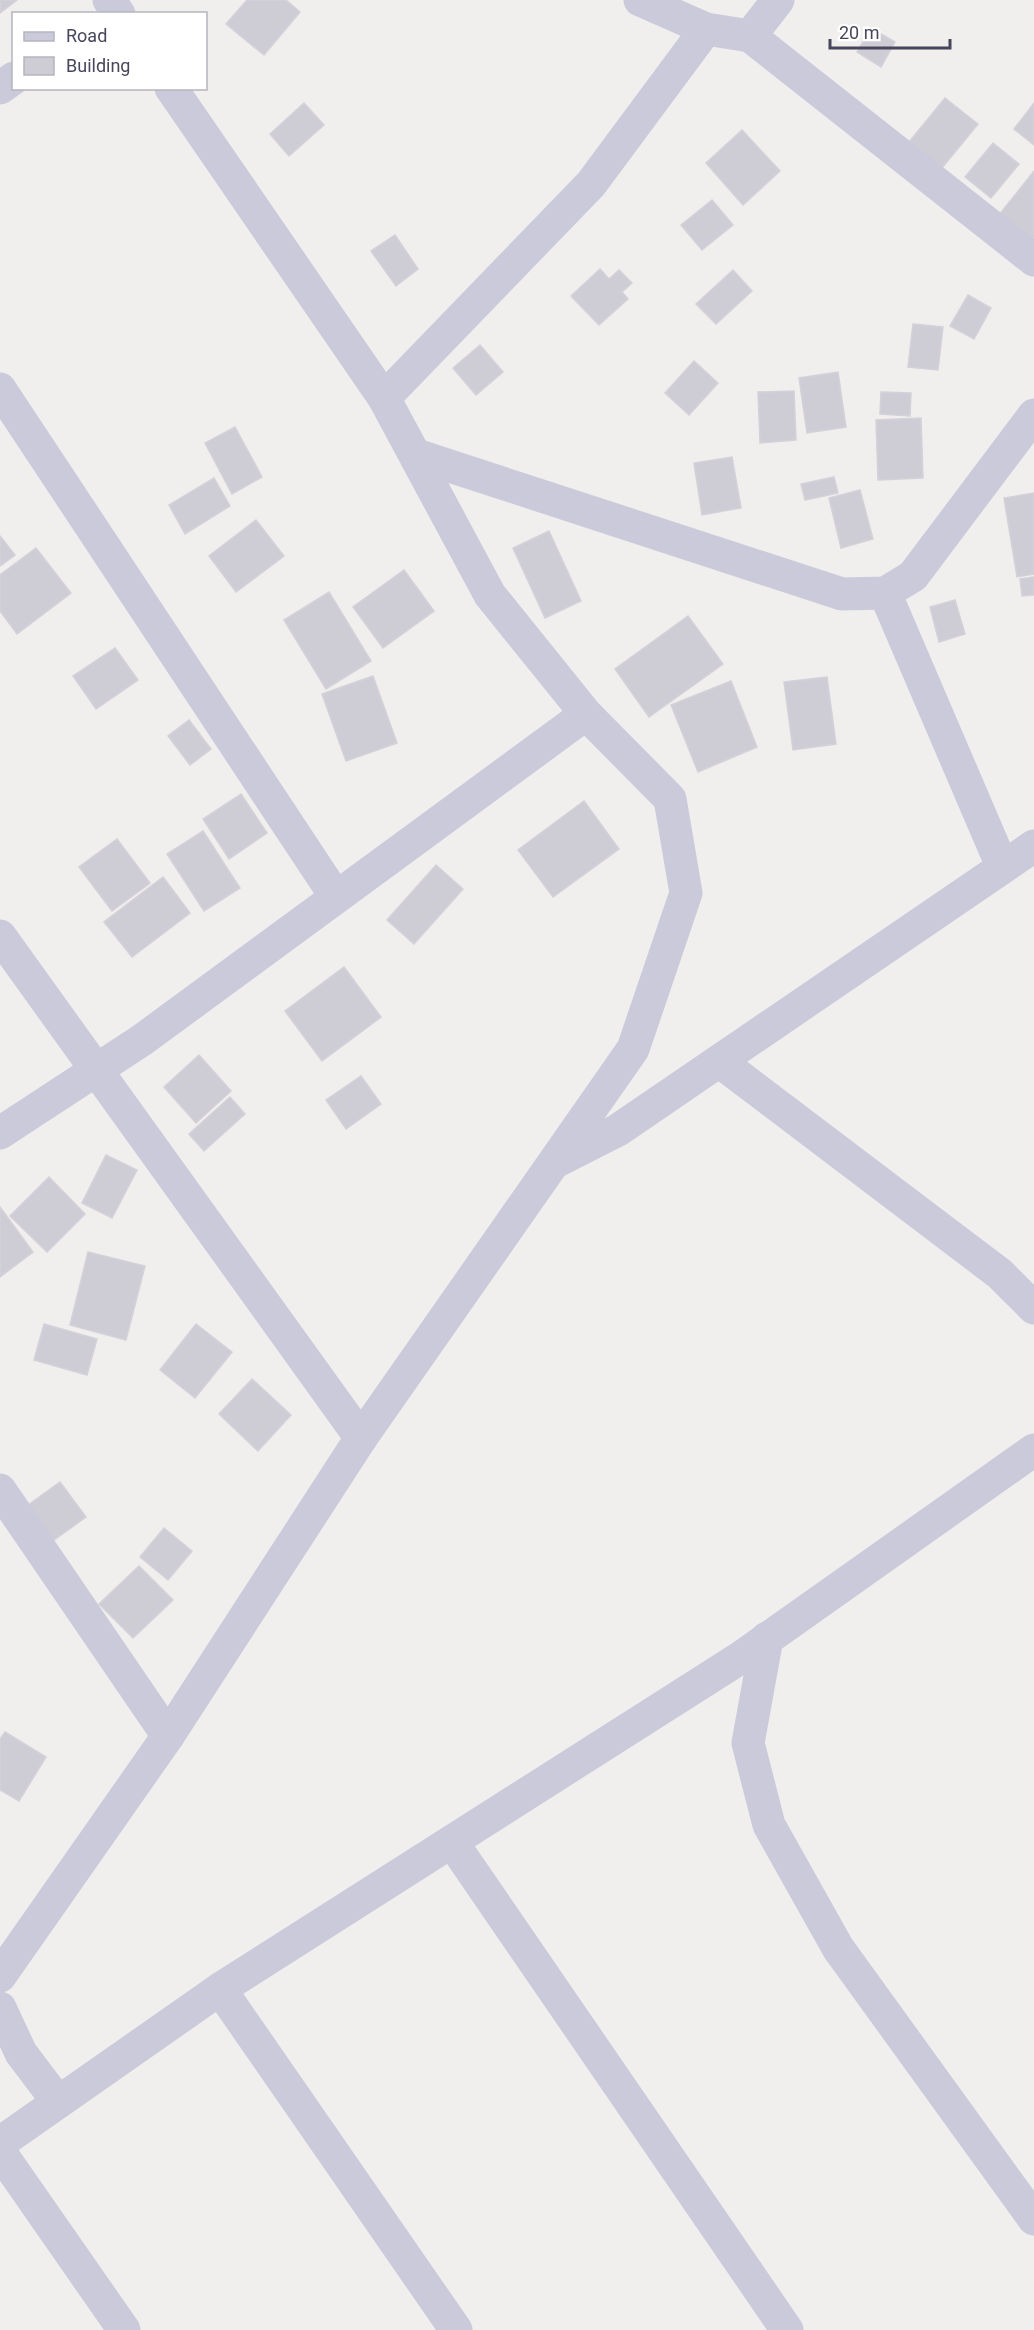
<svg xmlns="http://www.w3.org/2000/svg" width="1034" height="2330" font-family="Roboto,sans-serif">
	<rect width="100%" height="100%" fill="#f0efed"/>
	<!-- building -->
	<g fill="#cecdd5" stroke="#d4d1d9" stroke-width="1.5">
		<polygon points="0,0 17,0 0,13"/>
		<polygon points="247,0 286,0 300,12 264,55 226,24"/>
		<polygon points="871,28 895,42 881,67 857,52"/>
		<polygon points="945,98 978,124 937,174 905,147"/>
		<polygon points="304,103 324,125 289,156 270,134"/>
		<polygon points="1034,103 1034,145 1014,129"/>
		<polygon points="742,130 780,171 743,205 706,163"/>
		<polygon points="993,143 1019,164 991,198 965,177"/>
		<polygon points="1034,171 1034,243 999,215"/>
		<polygon points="712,200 733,225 702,250 681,225"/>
		<polygon points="395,235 418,269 396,286 371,251"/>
		<polygon points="600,269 609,279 619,270 632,283 622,292 628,299 599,325 571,296"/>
		<polygon points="733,270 752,291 716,324 696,304"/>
		<polygon points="968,295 991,308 974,339 950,326"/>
		<polygon points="913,324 943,327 938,370 908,367"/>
		<polygon points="480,345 503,372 476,395 453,368"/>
		<polygon points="694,361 718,383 689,415 665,393"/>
		<polygon points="838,372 846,427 807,433 799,378"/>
		<polygon points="794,391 796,440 760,443 758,392"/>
		<polygon points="881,392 911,393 910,416 880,414"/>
		<polygon points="921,418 923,478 878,480 876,420"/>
		<polygon points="235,427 262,477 232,494 205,443"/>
		<polygon points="732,457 741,508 702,515 694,463"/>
		<polygon points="834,477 838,493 805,500 801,484"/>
		<polygon points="214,478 230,506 185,534 169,505"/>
		<polygon points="860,490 873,539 841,548 829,498"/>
		<polygon points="1034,493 1034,574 1017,577 1004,498"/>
		<polygon points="256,520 284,556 236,592 209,556"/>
		<polygon points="549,531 581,601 545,618 513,548"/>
		<polygon points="0,536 15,555 0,566"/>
		<polygon points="36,548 71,593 17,634 0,611 0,575"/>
		<polygon points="404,570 434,611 383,648 353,607"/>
		<polygon points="1034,577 1034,595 1022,596 1020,579"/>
		<polygon points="329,592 371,661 326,689 284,620"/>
		<polygon points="955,600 965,634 939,642 930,607"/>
		<polygon points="688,616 723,664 649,717 615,669"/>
		<polygon points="115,648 138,680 96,709 73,676"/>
		<polygon points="373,676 397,743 346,761 322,694"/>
		<polygon points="827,677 836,744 793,750 784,682"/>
		<polygon points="731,681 757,747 698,772 671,705"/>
		<polygon points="189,720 211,749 190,765 168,736"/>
		<polygon points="241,794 267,833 229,859 203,819"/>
		<polygon points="584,801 619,849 553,897 518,850"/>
		<polygon points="203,831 240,888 204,911 167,854"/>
		<polygon points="117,839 150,883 112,911 79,867"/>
		<polygon points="436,865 463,889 414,944 387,920"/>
		<polygon points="163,877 190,913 132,957 104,922"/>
		<polygon points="344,967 381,1017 322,1061 285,1011"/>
		<polygon points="199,1055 231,1091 196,1123 164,1087"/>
		<polygon points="361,1076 381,1104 346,1129 326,1100"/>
		<polygon points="230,1097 245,1114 204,1151 189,1134"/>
		<polygon points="106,1155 137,1170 112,1218 82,1203"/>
		<polygon points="49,1177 85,1214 47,1252 10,1216"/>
		<polygon points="0,1207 33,1252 0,1277"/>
		<polygon points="88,1252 145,1266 126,1340 70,1325"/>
		<polygon points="44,1324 97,1339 87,1375 34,1360"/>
		<polygon points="196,1324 232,1352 195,1398 160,1370"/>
		<polygon points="252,1379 291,1415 258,1451 219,1414"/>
		<polygon points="60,1482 86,1517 50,1543 24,1508"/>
		<polygon points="164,1528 192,1551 168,1580 140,1557"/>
		<polygon points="139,1566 173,1600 133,1638 99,1604"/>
		<polygon points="5,1732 46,1757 19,1801 0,1790 0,1739"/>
	</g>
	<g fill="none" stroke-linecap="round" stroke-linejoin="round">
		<!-- minor -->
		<g stroke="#cacadb" stroke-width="33">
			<polyline points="109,0 119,14"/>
			<polyline points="640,0 706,29 750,36 1034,260"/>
			<polyline points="750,36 778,0"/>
			<polyline points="0,88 14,78"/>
			<polyline points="0,389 336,897"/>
			<polyline points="384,398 591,184 706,29"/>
			<polyline points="416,455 842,594 885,593 913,576 1034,415"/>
			<polyline points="885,593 1002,866"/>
			<polyline points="0,936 361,1438"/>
			<polyline points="719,1061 1000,1274 1034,1308"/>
			<polyline points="0,1133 142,1040 586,714"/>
			<polyline points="555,1162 618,1130 1034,846"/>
			<polyline points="0,1490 168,1736"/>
			<polyline points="767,1638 748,1743 769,1825 838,1948 1034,2219"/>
			<polyline points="452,1842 787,2330"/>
			<polyline points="0,1976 168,1736 361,1438 633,1049 686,893 670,799 586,714 490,595 384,398 171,88"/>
			<polyline points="220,1989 456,2330"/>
			<polyline points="0,2008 21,2053 58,2102"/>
			<polyline points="0,2143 220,1989 740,1658 1034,1450"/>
			<polyline points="0,2152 124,2330"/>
		</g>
	</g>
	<!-- legend -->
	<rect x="12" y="12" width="195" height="78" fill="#ffffff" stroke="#b5b5bd" stroke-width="1.5"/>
	<rect x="24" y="32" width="30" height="9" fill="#cacadb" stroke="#b5b5bd" stroke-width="1.5"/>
	<text x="66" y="42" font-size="18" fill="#47465b">Road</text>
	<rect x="24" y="57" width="30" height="18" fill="#cecdd5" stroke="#b5b5bd" stroke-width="1.5"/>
	<text x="66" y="72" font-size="18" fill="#47465b">Building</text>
	<!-- scale -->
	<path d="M830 39v9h120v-9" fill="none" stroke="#47465b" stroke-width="3"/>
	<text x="839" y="39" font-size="18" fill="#47465b" stroke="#ffffff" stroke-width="4.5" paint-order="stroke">20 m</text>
</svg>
